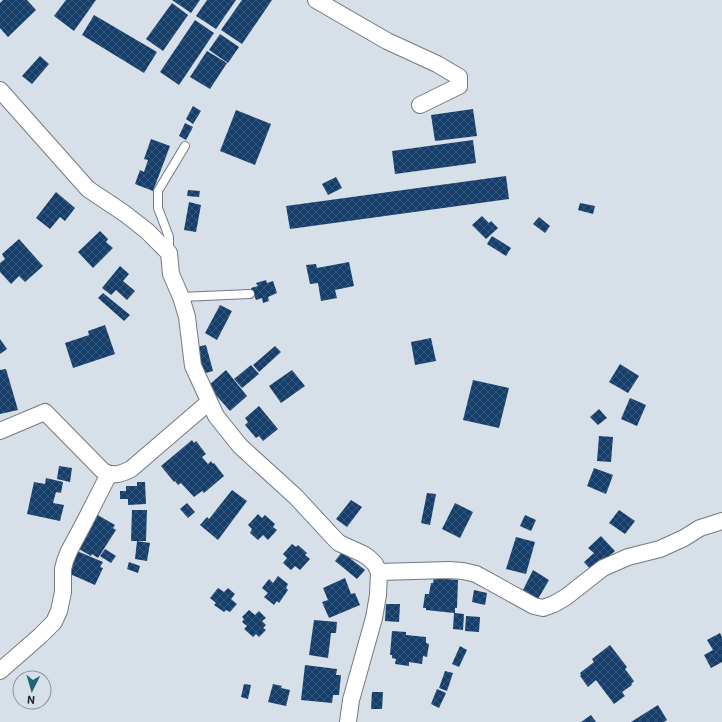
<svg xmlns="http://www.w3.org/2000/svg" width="722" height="722" font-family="Roboto,sans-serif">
	<defs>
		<pattern id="building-cross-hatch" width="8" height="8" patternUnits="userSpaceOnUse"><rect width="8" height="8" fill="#163e6a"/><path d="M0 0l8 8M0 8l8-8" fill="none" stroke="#37587b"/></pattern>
	</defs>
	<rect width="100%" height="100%" fill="#d7dfe9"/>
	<!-- building -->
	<g fill="url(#building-cross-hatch)">
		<polygon points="3,0 27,0 36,10 8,37 0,28 0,3"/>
		<polygon points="66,0 96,0 74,31 54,16"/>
		<polygon points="172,0 200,0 191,13"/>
		<polygon points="207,0 236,0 216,29 196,16"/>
		<polygon points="242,0 272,0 242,44 221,30"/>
		<polygon points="172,3 188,15 163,51 146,39"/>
		<polygon points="94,15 157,52 144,73 82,35"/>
		<polygon points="195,20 214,33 179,85 160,72"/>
		<polygon points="220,34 239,47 228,63 209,50"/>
		<polygon points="207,51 227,63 210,89 190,77"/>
		<polygon points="40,56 49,64 32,84 22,76"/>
		<polygon points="193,106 201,111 193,124 186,119"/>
		<polygon points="473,109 477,136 435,141 431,115"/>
		<polygon points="236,110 271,124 255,165 220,151"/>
		<polygon points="185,123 193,127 186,140 179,136"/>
		<polygon points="151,139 170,146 153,191 135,184 140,170 144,172 148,160 144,159"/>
		<polygon points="473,140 476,163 395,174 392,151"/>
		<polygon points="506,176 509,199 290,229 286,206"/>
		<polygon points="336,177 342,188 328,195 322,184"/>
		<polygon points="188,190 200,191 199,197 187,196"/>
		<polygon points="56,192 75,208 65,221 60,217 50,229 36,218"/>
		<polygon points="189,202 201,205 196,232 184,230"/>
		<polygon points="580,203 595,206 593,214 578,210"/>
		<polygon points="482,216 489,223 491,221 498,228 486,239 472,225"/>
		<polygon points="539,217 550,226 545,233 533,224"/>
		<polygon points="100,231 108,239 106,242 113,248 93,268 78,252"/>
		<polygon points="492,236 511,248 506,256 487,244"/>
		<polygon points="19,239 43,266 25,282 19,276 11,284 0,272 0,263 5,259 2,254"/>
		<polygon points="349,262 354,286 335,290 337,298 321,301 318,283 310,284 306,265 316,264 317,268"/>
		<polygon points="120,266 129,274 123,281 135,291 127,300 116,290 111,295 102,288"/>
		<polygon points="266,280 267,283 273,281 277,293 268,297 269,301 263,303 262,298 256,300 251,288 258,286 256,283"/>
		<polygon points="103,293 130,315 124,321 98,298"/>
		<polygon points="220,305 232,311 217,340 205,333"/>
		<polygon points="105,325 115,354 73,368 65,343 89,335 88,331"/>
		<polygon points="431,338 436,361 415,365 411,342"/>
		<polygon points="0,339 7,349 0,354"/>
		<polygon points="206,345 213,371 202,374 196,347"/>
		<polygon points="275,346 281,352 259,372 253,365"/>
		<polygon points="620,364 639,376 628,393 609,382"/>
		<polygon points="251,365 259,374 242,388 234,379"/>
		<polygon points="6,369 18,410 0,414 0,370"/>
		<polygon points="226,370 247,396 230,411 208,386"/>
		<polygon points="292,370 305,386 281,403 269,386"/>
		<polygon points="473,380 509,388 499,428 463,420"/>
		<polygon points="630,398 646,405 637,426 621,419"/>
		<polygon points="259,406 278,429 263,441 259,436 256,438 245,425 248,422 245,418"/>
		<polygon points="599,409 607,418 598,425 590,417"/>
		<polygon points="599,436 613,437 611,462 597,461"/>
		<polygon points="192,440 194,443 196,441 206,454 202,457 208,464 211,461 213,464 214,463 224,476 204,493 202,491 194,497 181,483 178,485 175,481 174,482 161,466"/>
		<polygon points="59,466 72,468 70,482 57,479"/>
		<polygon points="594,468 613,475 606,494 587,486"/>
		<polygon points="46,478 63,482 61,493 56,492 53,503 64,505 60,521 27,514 34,482 45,484"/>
		<polygon points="137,482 145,482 146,504 128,505 128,499 120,499 120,491 126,491 126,486 137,486"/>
		<polygon points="232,490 247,501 218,540 200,525 207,517 209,519"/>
		<polygon points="427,493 436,494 430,525 421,523"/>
		<polygon points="351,500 362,507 347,527 336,519"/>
		<polygon points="187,503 195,512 188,518 180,509"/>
		<polygon points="455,503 473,512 460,538 442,529"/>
		<polygon points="132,510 147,510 146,541 131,541"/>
		<polygon points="619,510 635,521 625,534 609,523"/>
		<polygon points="96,514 115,525 113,528 116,530 98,558 92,554 91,556 79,549"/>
		<polygon points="258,514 262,518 265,515 275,524 273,527 277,530 268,540 263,535 258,540 250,533 252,529 248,525"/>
		<polygon points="525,515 536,520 531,531 520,526"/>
		<polygon points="601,536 615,551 592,571 584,562 594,553 588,548"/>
		<polygon points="516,537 535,542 526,574 506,569"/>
		<polygon points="137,541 150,543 147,561 135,559"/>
		<polygon points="292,544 296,547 298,545 307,553 305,555 310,559 300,570 295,566 291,570 283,563 287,558 283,554"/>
		<polygon points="105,549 116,556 111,563 100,556"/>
		<polygon points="77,551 103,562 100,567 103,568 95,585 70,574 71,570 69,569"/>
		<polygon points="342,552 365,570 357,579 335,561"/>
		<polygon points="129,562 140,566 138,573 127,569"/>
		<polygon points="533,570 549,580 538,599 523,590"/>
		<polygon points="278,576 288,584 286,588 288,590 279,603 277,601 274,605 264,597 268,593 262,588 269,579 273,583"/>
		<polygon points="345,578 351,594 355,593 360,605 329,618 322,602 328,600 323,588"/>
		<polygon points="434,578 458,580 457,608 455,608 455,613 464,614 463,630 453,629 454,613 426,610 426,608 423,608 425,594 429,594 431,583 433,583"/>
		<polygon points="218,588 224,592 228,588 235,594 231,599 237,604 230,612 226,610 224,612 214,605 216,603 210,598"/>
		<polygon points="474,590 487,593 485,605 472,602"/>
		<polygon points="386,604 400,604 399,622 385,621"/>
		<polygon points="249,610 255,615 259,611 266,618 262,621 266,625 263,628 266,630 259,637 256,634 253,637 244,629 247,626 242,622 244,619 242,617"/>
		<polygon points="466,616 480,617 479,632 465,631"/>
		<polygon points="314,620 337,622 336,633 331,633 328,658 309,655"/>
		<polygon points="392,631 406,632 406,635 426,637 426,643 429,644 427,657 423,656 422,664 409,662 409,666 395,664 396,659 392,658 392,655 390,655"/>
		<polygon points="720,633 722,637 722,662 711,668 704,655 713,650 707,640"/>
		<polygon points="610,645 627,667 625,669 634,681 631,684 632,685 622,692 625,696 614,704 596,680 588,687 580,676 581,675 580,673 594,662 592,659"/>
		<polygon points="460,646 467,650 459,667 452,664"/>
		<polygon points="305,665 337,669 336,675 341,675 339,695 333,695 332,703 301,700"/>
		<polygon points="445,671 453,673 447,691 439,688"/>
		<polygon points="244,684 251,685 248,699 241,697"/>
		<polygon points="273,684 282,686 281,688 290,690 286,706 268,702"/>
		<polygon points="437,689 446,693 439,708 431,704"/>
		<polygon points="372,692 383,692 382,709 371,709"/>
		<polygon points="658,705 667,720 664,722 631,722"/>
		<polygon points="591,715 596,722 581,722"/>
	</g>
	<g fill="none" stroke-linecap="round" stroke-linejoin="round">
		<!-- service casing -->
		<g stroke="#727982" stroke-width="10">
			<g id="service">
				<polyline points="169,252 169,237 158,208 158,191 185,146"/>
				<polyline points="181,297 250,294"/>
			</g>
		</g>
		<!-- minor casing -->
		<g stroke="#727982" stroke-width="18">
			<g id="minor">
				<polyline points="316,0 387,41 437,64 459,77 459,86 420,105"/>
				<polyline points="0,90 88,189 124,213 147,231 169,253 171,274 181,297 187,317 193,366 216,416 240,446 296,497 334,538 339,543 363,554 369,558 375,564 379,572 378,595 374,618 351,700 348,722"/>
				<path d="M0 431 45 412 103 471C113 477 121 474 131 469L209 402"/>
				<polyline points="379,572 449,570 463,571 476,574 534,606 543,608 554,604 566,597 603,568 628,557 660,549 684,538 700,528 722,521"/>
				<polyline points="0,671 40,636 54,622 59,611 63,592 63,569 65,561 69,551 84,523 109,474"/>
			</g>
		</g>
		<!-- service -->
		<use href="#service" stroke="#fff" stroke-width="8"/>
		<!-- minor -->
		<use href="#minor" stroke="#fff" stroke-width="16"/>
	</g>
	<!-- north arrow -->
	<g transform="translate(32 690) rotate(185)"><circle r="19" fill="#d7dfe9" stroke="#8f959c"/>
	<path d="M0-3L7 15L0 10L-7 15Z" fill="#216477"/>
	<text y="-6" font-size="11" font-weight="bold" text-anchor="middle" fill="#222528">N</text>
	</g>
</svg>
